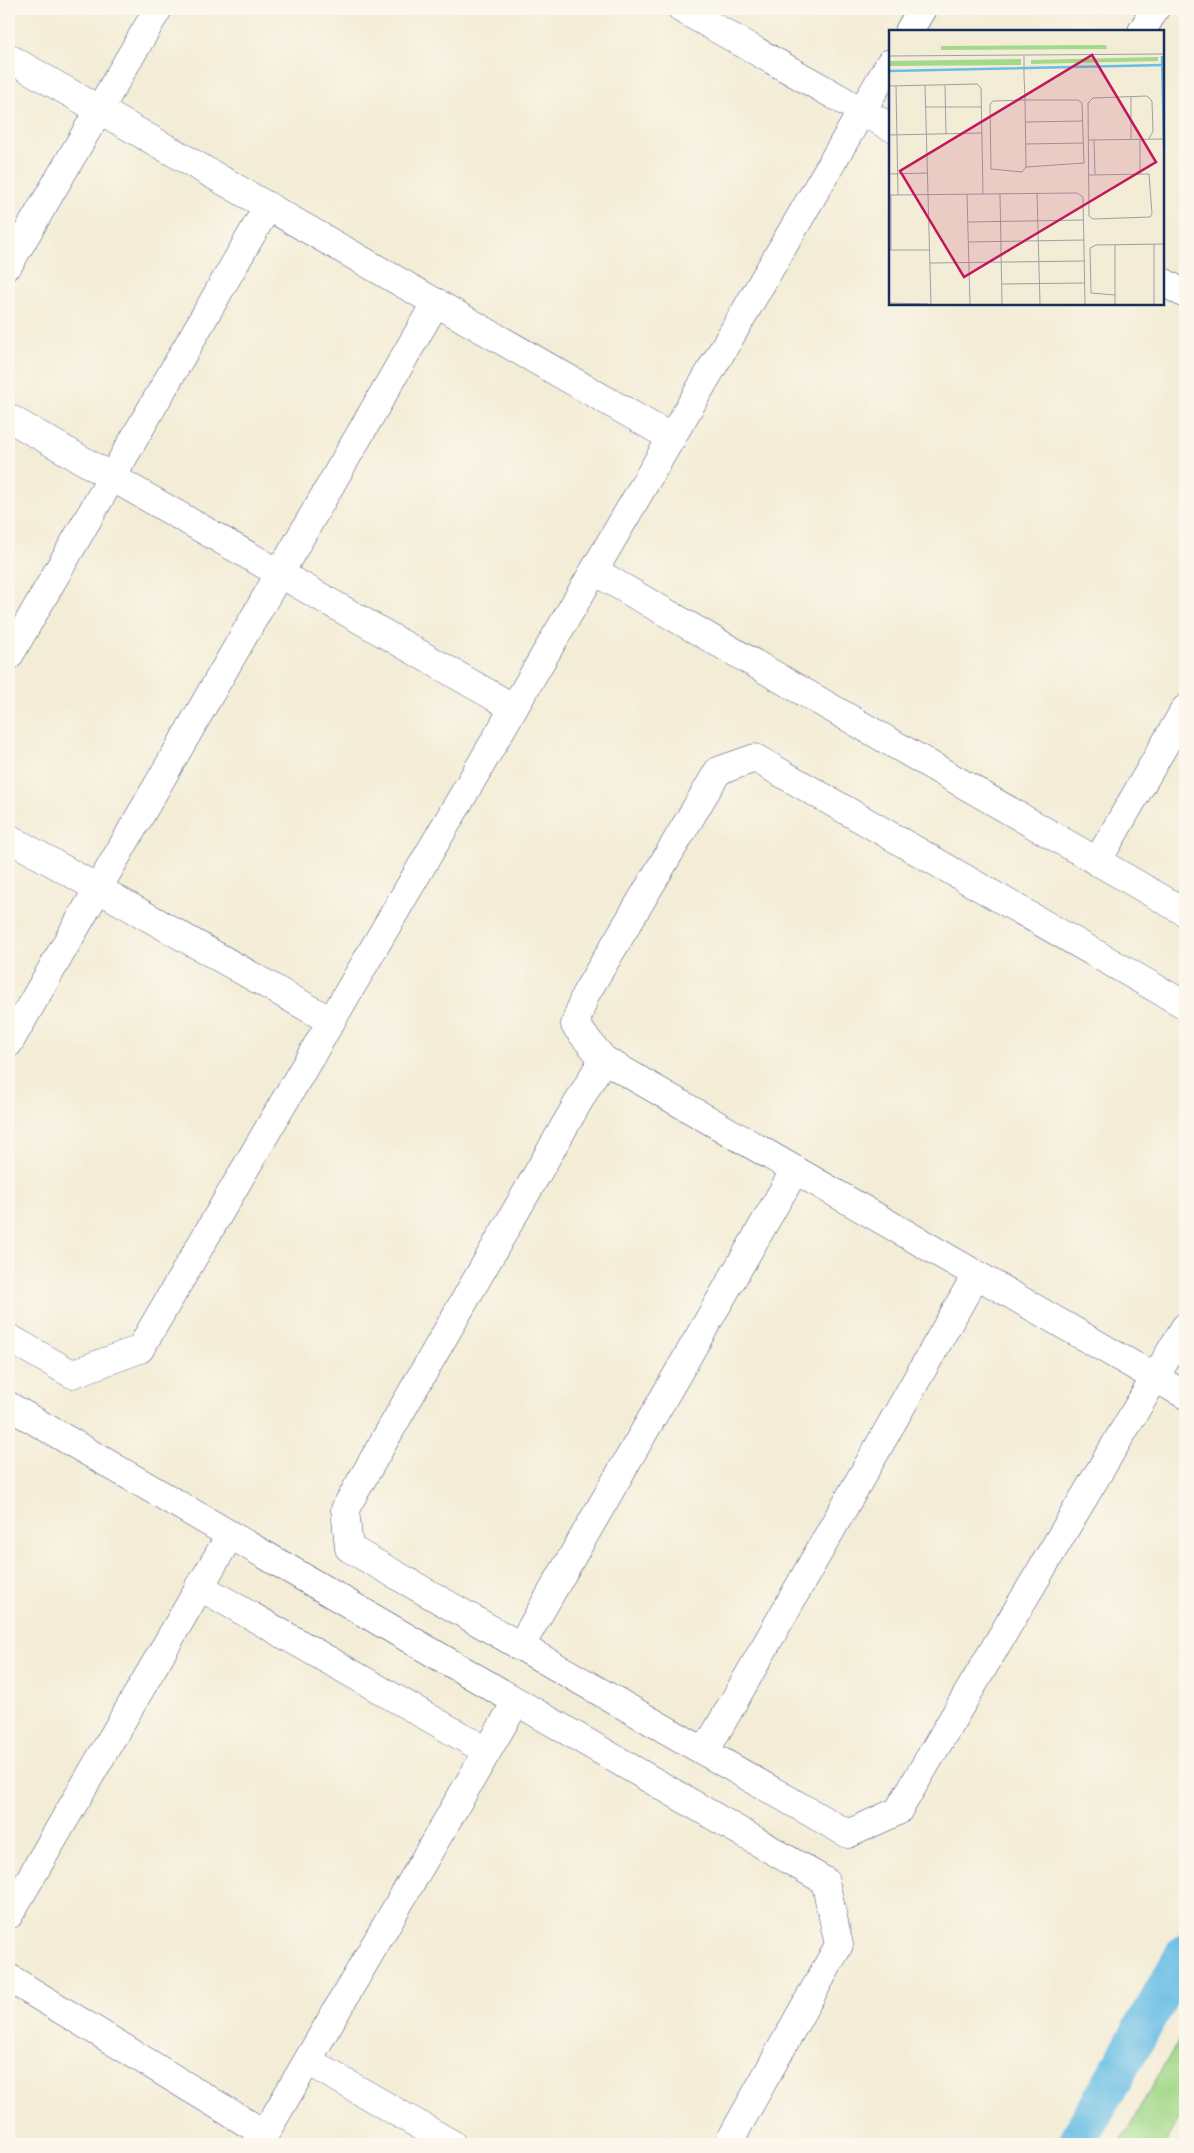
<svg xmlns="http://www.w3.org/2000/svg" width="1194" height="2153" font-family="'Shantell Sans',sans-serif">
	<rect width="100%" height="100%" fill="#fbf7ec"/>
	<filter id="ink" filterUnits="userSpaceOnUse"><feTurbulence type="fractalNoise" baseFrequency=".02" numOctaves="2"/><feDisplacementMap in="SourceGraphic" scale="10" xChannelSelector="R" yChannelSelector="G"/><feConvolveMatrix kernelMatrix="1 2 1 2 8 2 1 2 1" color-interpolation-filters="sRGB"/></filter>
	<filter id="wash" filterUnits="userSpaceOnUse"><feTurbulence type="fractalNoise" baseFrequency=".0096" numOctaves="4" result="noise"/><feDisplacementMap in="SourceGraphic" scale="20" xChannelSelector="R" yChannelSelector="G"/><feGaussianBlur stdDeviation="1.12" result="paint"/><feColorMatrix in="noise" values="0 0 0 0 0 0 0 0 0 0 0 0 0 0 0 0 0 1.4 0 .05"/><feComposite in="paint" operator="in"/></filter>
	<g filter="url(#wash)">
		<rect width="100%" height="100%" fill="#f3ecd6"/>
		<!-- green -->
		<polygon fill="#a3d98a" stroke="#5f8474" points="1185,2029 1185,2109 1165,2144 1119,2144"/>
		<g fill="none" stroke-linecap="round" stroke-linejoin="round">
			<!-- canal -->
			<polyline stroke="#69bee5" stroke-width="38" points="1076,2144 1185,1953"/>
		</g>
	</g>
	<g filter="url(#ink)">
		<g fill="none" stroke-linecap="round" stroke-linejoin="round">
			<!-- minor casing -->
			<g stroke="#3b4b70" stroke-width="29">
				<g id="minor">
					<polyline points="682,9 890,127"/>
					<polyline points="909,31 922,9"/>
					<polyline points="1142,31 1155,9"/>
					<polyline points="9,58 672,438"/>
					<polyline points="9,264 158,9"/>
					<polyline points="1163,282 1185,294"/>
					<polyline points="9,418 514,708"/>
					<polyline points="594,571 1185,912"/>
					<polyline points="9,656 268,206"/>
					<polyline points="9,838 331,1021"/>
					<polyline points="1097,862 1185,709"/>
					<polyline points="1185,1005 755,758 718,771 585,995 575,1025 603,1059 1185,1395"/>
					<polyline points="9,1043 436,302"/>
					<polyline points="603,1059 345,1509 349,1548 848,1834 898,1811 1185,1327"/>
					<polyline points="9,1338 72,1374 140,1349 890,63"/>
					<polyline points="9,1406 825,1881 839,1945 728,2144"/>
					<polyline points="199,1586 487,1751"/>
					<polyline points="520,1647 795,1170"/>
					<polyline points="705,1752 976,1275"/>
					<polyline points="9,1915 230,1535"/>
					<polyline points="9,1978 265,2134"/>
					<polyline points="308,2061 452,2144"/>
					<polyline points="259,2144 516,1702"/>
				</g>
			</g>
			<!-- minor -->
			<use href="#minor" stroke="#fff" stroke-width="28"/>
		</g>
	</g>
	<!-- overview -->
	<g transform="translate(889 30)">
		<rect width="275" height="275" fill="#f3ecd6"/>
		<path d="M217 15 218 19 52 20V16ZM269 27V31L142 34V30ZM132 29V35L0 36V31Z" fill="#a3d98a"/>
		<path fill="none" stroke="#69bee5" stroke-width="2.5" d="M273 26 275 117M0 41 275 35"/>
		<path fill="none" stroke="#9da0a6" stroke-width="1" d="M135 25V45L136 70 137 137 133 142 102 139 101 74 104 71 136 70H189L193 73 195 133 137 137M0 26 275 24M36 55 42 274M56 55 57 104M0 56 88 54 92 58 94 164M7 56 9 165M242 67V109M37 77H93M137 92 194 91M0 105 93 103M199 110 275 109M205 110 206 144M137 114 194 113M0 144 38 143M251 144V109M200 145 260 144 263 184 261 187 204 189 200 186 199 73 204 68 258 66 263 71 264 101 260 109M148 163 151 274M78 164 81 274M111 164 113 274M0 165 188 163 194 167 196 274M2 165V220M79 192 195 190M79 212 195 210M226 214V274M265 214V274M0 220H40M41 233 196 231M113 254 196 253M226 265 202 263 201 218 207 215 275 214M0 273 39 274"/>
		<path fill="#c2185b" fill-opacity="0.15" stroke="#c2185b" stroke-width="2.5" d="M203 25 267 132 75 247 11 141Z"/>
		<rect width="275" height="275" fill="none" stroke="#1b2f5e" stroke-width="2.5"/>
	</g>
	<!-- margin -->
	<rect width="1194" height="2153" fill="none" stroke="#fbf7ec" stroke-width="30"/>
</svg>
